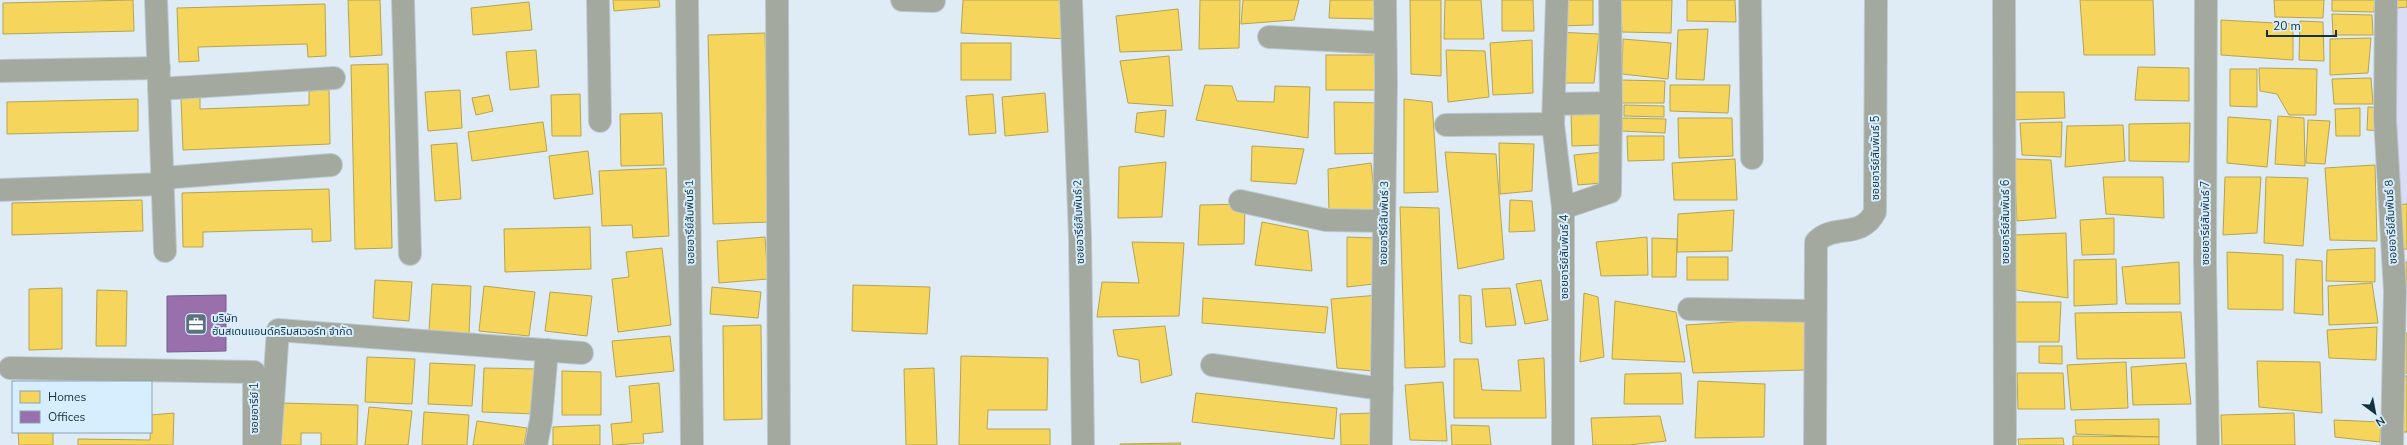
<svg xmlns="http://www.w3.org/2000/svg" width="2407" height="445" font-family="'Nunito Sans','Noto Sans Thai',sans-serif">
	<rect width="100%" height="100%" fill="#dfecf5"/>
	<!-- green -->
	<polygon fill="#dbdcf6" points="2392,8 2407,8 2407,212 2398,213"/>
	<!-- homes -->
	<g fill="#f6d55c" stroke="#b3a453">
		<polygon points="133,0 134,31 3,34 3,3"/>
		<polygon points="348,0 380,0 382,55 350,57"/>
		<polygon points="613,0 659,0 660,7 614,11"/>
		<polygon points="963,0 1068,0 1066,39 961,33"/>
		<polygon points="1200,0 1240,0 1239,48 1199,49"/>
		<polygon points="1243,0 1299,0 1294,20 1241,24"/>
		<polygon points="1330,0 1376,0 1377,19 1329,18"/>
		<polygon points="1410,0 1441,0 1441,76 1411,74"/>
		<polygon points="1445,0 1481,0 1484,39 1444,39"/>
		<polygon points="1502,0 1533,0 1534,31 1502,31"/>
		<polygon points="1557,0 1593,0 1593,25 1556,26"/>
		<polygon points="1620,0 1672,0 1671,33 1622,32"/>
		<polygon points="1687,0 1735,0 1736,22 1687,21"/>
		<polygon points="2080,0 2153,0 2155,55 2084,55"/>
		<polygon points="2274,0 2324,0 2323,18 2275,17"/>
		<polygon points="2332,0 2375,0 2374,12 2332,11"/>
		<polygon points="2396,0 2407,0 2407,7 2396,8"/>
		<polygon points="529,2 532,30 473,35 471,8"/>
		<polygon points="325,4 326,56 308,57 307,44 198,47 199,61 179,62 177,8"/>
		<polygon points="1178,9 1182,50 1120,52 1116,16"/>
		<polygon points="2332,14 2372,15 2373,35 2333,35"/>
		<polygon points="2221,20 2293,24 2293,60 2221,55"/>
		<polygon points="2300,21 2323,22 2324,61 2299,60"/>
		<polygon points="1708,29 1704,80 1676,79 1678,30"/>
		<polygon points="1556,32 1599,34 1594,83 1554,83"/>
		<polygon points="765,33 770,222 713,224 708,35"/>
		<polygon points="2371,38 2368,73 2330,75 2330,39"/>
		<polygon points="1623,39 1671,43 1668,79 1622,74"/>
		<polygon points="1532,40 1533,93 1493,95 1490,43"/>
		<rect x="961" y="43" width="50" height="37"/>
		<polygon points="536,50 539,87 510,90 506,52"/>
		<polygon points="1446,50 1485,51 1489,97 1448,102"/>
		<rect x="1326" y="55" width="50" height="35"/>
		<polygon points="1169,56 1173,106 1128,103 1120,61"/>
		<polygon points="388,64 392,248 355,249 351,65"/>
		<polygon points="2138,67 2189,68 2189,101 2135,100"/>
		<polygon points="2259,68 2317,69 2316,115 2289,115 2277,94 2260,91"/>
		<polygon points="2230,69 2257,69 2257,107 2230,106"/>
		<polygon points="2371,78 2373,104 2334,104 2332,79"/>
		<polygon points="1621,80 1665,81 1664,103 1620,103"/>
		<polygon points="1205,85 1232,86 1237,101 1274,102 1275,86 1310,87 1308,138 1196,120"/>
		<polygon points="1670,85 1730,85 1728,113 1670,111"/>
		<polygon points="329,90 330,144 183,150 181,98 200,97 200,109 309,105 309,91"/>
		<polygon points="460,90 462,128 428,131 425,92"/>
		<polygon points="2009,92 2064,92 2065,118 2011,120"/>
		<polygon points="1045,93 1048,132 1005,136 1002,97"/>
		<polygon points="580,94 581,136 552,136 551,95"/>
		<polygon points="993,94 996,133 969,135 966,96"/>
		<polygon points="489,95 493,111 476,115 472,98"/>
		<polygon points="138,99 138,131 7,134 7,102"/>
		<polygon points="1404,99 1432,102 1438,192 1404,193"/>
		<polygon points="1334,102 1381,103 1383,153 1335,154"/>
		<polygon points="1624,105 1664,106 1664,117 1624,116"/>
		<polygon points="2368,107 2385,108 2386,131 2367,130"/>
		<polygon points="2360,108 2360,136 2336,136 2335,109"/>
		<polygon points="1166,110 1164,137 1135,132 1137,113"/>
		<polygon points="1602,112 1602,145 1572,146 1571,113"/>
		<polygon points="662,113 664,165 621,166 620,114"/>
		<polygon points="2278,116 2304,118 2305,166 2275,164"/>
		<polygon points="2228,117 2271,120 2267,167 2227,163"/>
		<polygon points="1622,118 1666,119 1665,133 1622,131"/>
		<polygon points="1678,118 1732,118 1733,156 1679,158"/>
		<polygon points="2308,120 2330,121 2325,164 2306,163"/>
		<polygon points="543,122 547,151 472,161 468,132"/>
		<polygon points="2062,122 2061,157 2022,155 2020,123"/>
		<polygon points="2190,123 2189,162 2129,161 2129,124"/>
		<polygon points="2123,125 2125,161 2065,167 2067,126"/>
		<polygon points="1627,136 1664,136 1664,160 1628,161"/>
		<polygon points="457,143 461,199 435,201 431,145"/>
		<polygon points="1499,143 1534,144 1532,191 1500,194"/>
		<polygon points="1252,146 1304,149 1296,184 1251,181"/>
		<polygon points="588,151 593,194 554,199 549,156"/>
		<polygon points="1445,152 1496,154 1504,259 1458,269"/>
		<polygon points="1605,152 1602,183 1578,185 1574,155"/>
		<polygon points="1735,159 1737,200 1674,200 1672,163"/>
		<polygon points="2014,159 2051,160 2056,218 2017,221"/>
		<polygon points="1166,162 1162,217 1118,218 1119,167"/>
		<polygon points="1371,163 1376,210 1329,213 1328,169"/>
		<polygon points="2375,165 2377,241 2330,240 2325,168"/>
		<polygon points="666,168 669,236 633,238 632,225 602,226 599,171"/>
		<polygon points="2103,177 2163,177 2164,218 2106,214"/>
		<polygon points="2225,177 2261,177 2257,233 2223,235"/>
		<polygon points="2266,177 2308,178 2303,246 2264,243"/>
		<polygon points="329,189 331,241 312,242 312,229 203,232 203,247 183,247 182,193"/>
		<polygon points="142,200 143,231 12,235 12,203"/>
		<polygon points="1510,200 1532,201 1535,231 1509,232"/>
		<polygon points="1245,204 1244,244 1198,245 1200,205"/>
		<polygon points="2407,204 2407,249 2396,250 2395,205"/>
		<polygon points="1400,207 1439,208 1445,367 1405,368"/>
		<polygon points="1734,210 1732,251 1677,252 1678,214"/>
		<polygon points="2114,218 2114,254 2082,255 2080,220"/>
		<polygon points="1262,222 1308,231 1312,271 1255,265"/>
		<polygon points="590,227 591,269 505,272 504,229"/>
		<polygon points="2066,233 2068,298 2016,290 2014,235"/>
		<polygon points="765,237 768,279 719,283 717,241"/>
		<polygon points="1347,237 1375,238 1374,284 1347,287"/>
		<polygon points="1647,237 1648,275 1601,276 1596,242"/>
		<polygon points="1652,238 1677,239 1676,277 1652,277"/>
		<polygon points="1132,242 1184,243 1179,316 1097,317 1102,282 1139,283"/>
		<polygon points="662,248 671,325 618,332 612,279 629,277 626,252"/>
		<polygon points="2375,248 2375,282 2326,281 2327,250"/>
		<polygon points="2227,252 2283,255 2283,310 2228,309"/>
		<rect x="1687" y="257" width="41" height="23"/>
		<polygon points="2116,259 2117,304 2074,306 2074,260"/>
		<polygon points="2296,259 2322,261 2323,315 2294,313"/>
		<polygon points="2179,262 2180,304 2126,304 2122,267"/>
		<polygon points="2407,262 2407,287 2400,287 2399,263"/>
		<polygon points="375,280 412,282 409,321 373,318"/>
		<polygon points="1541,280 1548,320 1525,324 1516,284"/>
		<polygon points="2372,283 2378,323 2329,325 2328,286"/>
		<polygon points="432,284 471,286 469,334 429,331"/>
		<polygon points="853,285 930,287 927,334 852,331"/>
		<polygon points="484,286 535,292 529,336 479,331"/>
		<polygon points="712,287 761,292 758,318 710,314"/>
		<polygon points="62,288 62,349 29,350 29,289"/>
		<polygon points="1510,288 1516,325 1486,327 1482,289"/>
		<polygon points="97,290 127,291 126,346 96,346"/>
		<polygon points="550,292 592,296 587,336 545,331"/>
		<polygon points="1584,293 1598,297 1604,357 1580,362"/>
		<polygon points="1379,295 1374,371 1337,368 1331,299"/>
		<polygon points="1459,295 1471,296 1472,344 1460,342"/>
		<polygon points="1203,298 1328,307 1325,333 1202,323"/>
		<polygon points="1615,301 1676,312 1685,362 1612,359"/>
		<polygon points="2010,302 2061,302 2059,342 2011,342"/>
		<polygon points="2181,312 2185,358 2077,359 2075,313"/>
		<polygon points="1807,317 1806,370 1693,373 1686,325"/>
		<polygon points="761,325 762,419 724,420 723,326"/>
		<polygon points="1165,326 1172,375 1141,383 1139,360 1118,356 1113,330"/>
		<polygon points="2377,327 2376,360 2329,358 2327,330"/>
		<rect x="2401" y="333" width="6" height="40"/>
		<polygon points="670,336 674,371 616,377 612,341"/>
		<polygon points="2039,346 2062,346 2062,364 2039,363"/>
		<polygon points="961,356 1048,358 1047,410 988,410 987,429 1050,429 1050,445 959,445"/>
		<polygon points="367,357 415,359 412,404 365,402"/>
		<polygon points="1544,358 1546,418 1454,418 1454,359 1478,359 1482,390 1521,391 1518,360"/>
		<polygon points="2257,361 2320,362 2322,413 2259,407"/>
		<polygon points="2126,362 2128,408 2071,410 2067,365"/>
		<polygon points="430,363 475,365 472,406 428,404"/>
		<polygon points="2186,363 2191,404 2133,405 2131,367"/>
		<polygon points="484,368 538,369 536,414 482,412"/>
		<polygon points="934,368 937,445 906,445 904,369"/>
		<polygon points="562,371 601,372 601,415 562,415"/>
		<polygon points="1681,373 1683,404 1624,404 1625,374"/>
		<polygon points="2017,373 2063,373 2065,409 2018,409"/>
		<rect x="2400" y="376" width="7" height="56"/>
		<polygon points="1698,381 1765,384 1764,437 1695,438"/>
		<polygon points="1443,382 1447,441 1410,440 1405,385"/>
		<polygon points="659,383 663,432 643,434 644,443 613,445 611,424 632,422 629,386"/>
		<polygon points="1196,393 1337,408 1334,439 1192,422"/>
		<polygon points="281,403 358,405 357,445 321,445 321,433 301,433 301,445 279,445"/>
		<polygon points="369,407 412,411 408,445 365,445"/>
		<polygon points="424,412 469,415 467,445 422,445"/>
		<polygon points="174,413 173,445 78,445 78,439 150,440 151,415"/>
		<polygon points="1373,413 1373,445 1341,445 1340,414"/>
		<polygon points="2294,413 2295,445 2222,445 2221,415"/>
		<polygon points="1660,416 1666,441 1629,445 1593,445 1591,418"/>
		<polygon points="2159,419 2159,437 2076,434 2075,420"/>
		<polygon points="2334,420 2381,422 2380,442 2335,437"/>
		<polygon points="477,421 527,428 524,445 473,445"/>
		<polygon points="600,425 600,445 553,445 553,427"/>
		<polygon points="1451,425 1489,426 1491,445 1452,445"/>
		<polygon points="18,432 53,432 53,445 19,445"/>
		<polygon points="2073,436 2159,437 2159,445 2073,445"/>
		<polygon points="2063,438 2064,445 2019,445 2018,439"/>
		<polygon points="1181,443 1180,445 1120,445 1120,444"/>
	</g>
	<!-- offices -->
	<polygon fill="#9970ab" stroke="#725d8b" points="226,295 226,351 167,352 167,296"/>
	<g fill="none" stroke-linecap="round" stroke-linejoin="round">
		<!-- minor casing -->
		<g stroke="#bdc9d3" stroke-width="24">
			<g id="minor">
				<polyline points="156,0 165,251"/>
				<polyline points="403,0 410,254"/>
				<polyline points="598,0 600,121"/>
				<polyline points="687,0 692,445"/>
				<polyline points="777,0 779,445"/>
				<polyline points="902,0 934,1"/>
				<polyline points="1071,0 1080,237 1083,445"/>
				<polyline points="1557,0 1553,124 1563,208 1563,445"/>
				<polyline points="1750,0 1752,158"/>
				<polyline points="2004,0 2005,445"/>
				<polyline points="2206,0 2205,261 2208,445"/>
				<polyline points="2386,0 2385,119 2395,291 2392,445"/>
				<polyline points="1269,37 1385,43"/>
				<polyline points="0,71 159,68"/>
				<polyline points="159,89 334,78"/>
				<polyline points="1554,104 1611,103 1610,0"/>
				<polyline points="1446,125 1553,124"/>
				<polyline points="163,178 331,165"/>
				<polyline points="0,190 163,184"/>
				<polyline points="1240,201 1326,220 1384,221"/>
				<polyline points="1563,208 1610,192 1611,103"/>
				<polyline points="1689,309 1815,311"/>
				<polyline points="1212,365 1382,389"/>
				<polyline points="10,368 254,372 254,445"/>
				<polyline points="270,445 278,330 582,353"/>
				<polyline points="536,445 541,420 547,350"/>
				<polyline points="1381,445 1386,84 1385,0"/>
				<path d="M1815 445 1816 242C1833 223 1861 240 1875 212L1876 0"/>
			</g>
		</g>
		<!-- minor -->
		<use href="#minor" stroke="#a3a99f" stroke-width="22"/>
	</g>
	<!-- icons -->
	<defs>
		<g id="office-square" transform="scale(1.15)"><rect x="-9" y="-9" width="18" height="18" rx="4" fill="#5d727f" stroke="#d6eefe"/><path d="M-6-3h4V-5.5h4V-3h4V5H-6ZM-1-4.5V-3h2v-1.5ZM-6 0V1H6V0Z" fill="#fff"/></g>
	</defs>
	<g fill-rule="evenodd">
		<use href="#office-square" x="196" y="324"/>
	</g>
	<g text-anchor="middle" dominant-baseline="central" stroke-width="4" stroke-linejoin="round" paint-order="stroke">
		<!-- street labels -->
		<g font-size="11" fill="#17303f" stroke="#d6eefe">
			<text transform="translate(1875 158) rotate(-90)">ซอยอารีย์สัมพันธ์ 5</text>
			<text transform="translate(690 222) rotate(-91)">ซอยอารีย์สัมพันธ์ 1</text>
			<text transform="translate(1079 222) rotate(-92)">ซอยอารีย์สัมพันธ์ 2</text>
			<text transform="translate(2005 222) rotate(-90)">ซอยอารีย์สัมพันธ์ 6</text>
			<text transform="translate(2391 222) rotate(-93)">ซอยอารีย์สัมพันธ์ 8</text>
			<text transform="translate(1384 223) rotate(-89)">ซอยอารีย์สัมพันธ์ 3</text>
			<text transform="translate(2205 223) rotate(-90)">ซอยอารีย์สัมพันธ์ 7</text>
			<text transform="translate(1564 257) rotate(-90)">ซอยอารีย์สัมพันธ์ 4</text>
			<text transform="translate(254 408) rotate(-90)">ซอยอารีย์ 1</text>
		</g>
		<!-- poi labels -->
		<g font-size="11" fill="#17303f" stroke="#d6eefe" text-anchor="start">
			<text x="212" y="318">บริษัท<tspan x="212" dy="13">ฮันสเดนแอนด์คริมสเวอร์ท จำกัด</tspan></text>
		</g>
	</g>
	<!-- legend -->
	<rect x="12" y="381" width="140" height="52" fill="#d6eefe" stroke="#8aa2b2"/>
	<rect x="20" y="391" width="20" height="12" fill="#f6d55c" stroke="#8aa2b2"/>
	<text x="48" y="401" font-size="12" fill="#17303f">Homes</text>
	<rect x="20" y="411" width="20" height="12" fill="#9970ab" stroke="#8aa2b2"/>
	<text x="48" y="421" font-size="12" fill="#17303f">Offices</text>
	<!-- north arrow -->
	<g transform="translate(2375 413) rotate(148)" stroke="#d6eefe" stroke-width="3" paint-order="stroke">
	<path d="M0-3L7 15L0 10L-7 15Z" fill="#17303f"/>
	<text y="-6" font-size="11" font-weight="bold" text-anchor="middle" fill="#17303f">N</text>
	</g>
	<!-- scale -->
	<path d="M2267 30v6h69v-6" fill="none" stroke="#17303f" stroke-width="2"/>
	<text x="2273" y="30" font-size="12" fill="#17303f" stroke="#d6eefe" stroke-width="3" paint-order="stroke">20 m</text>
</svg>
